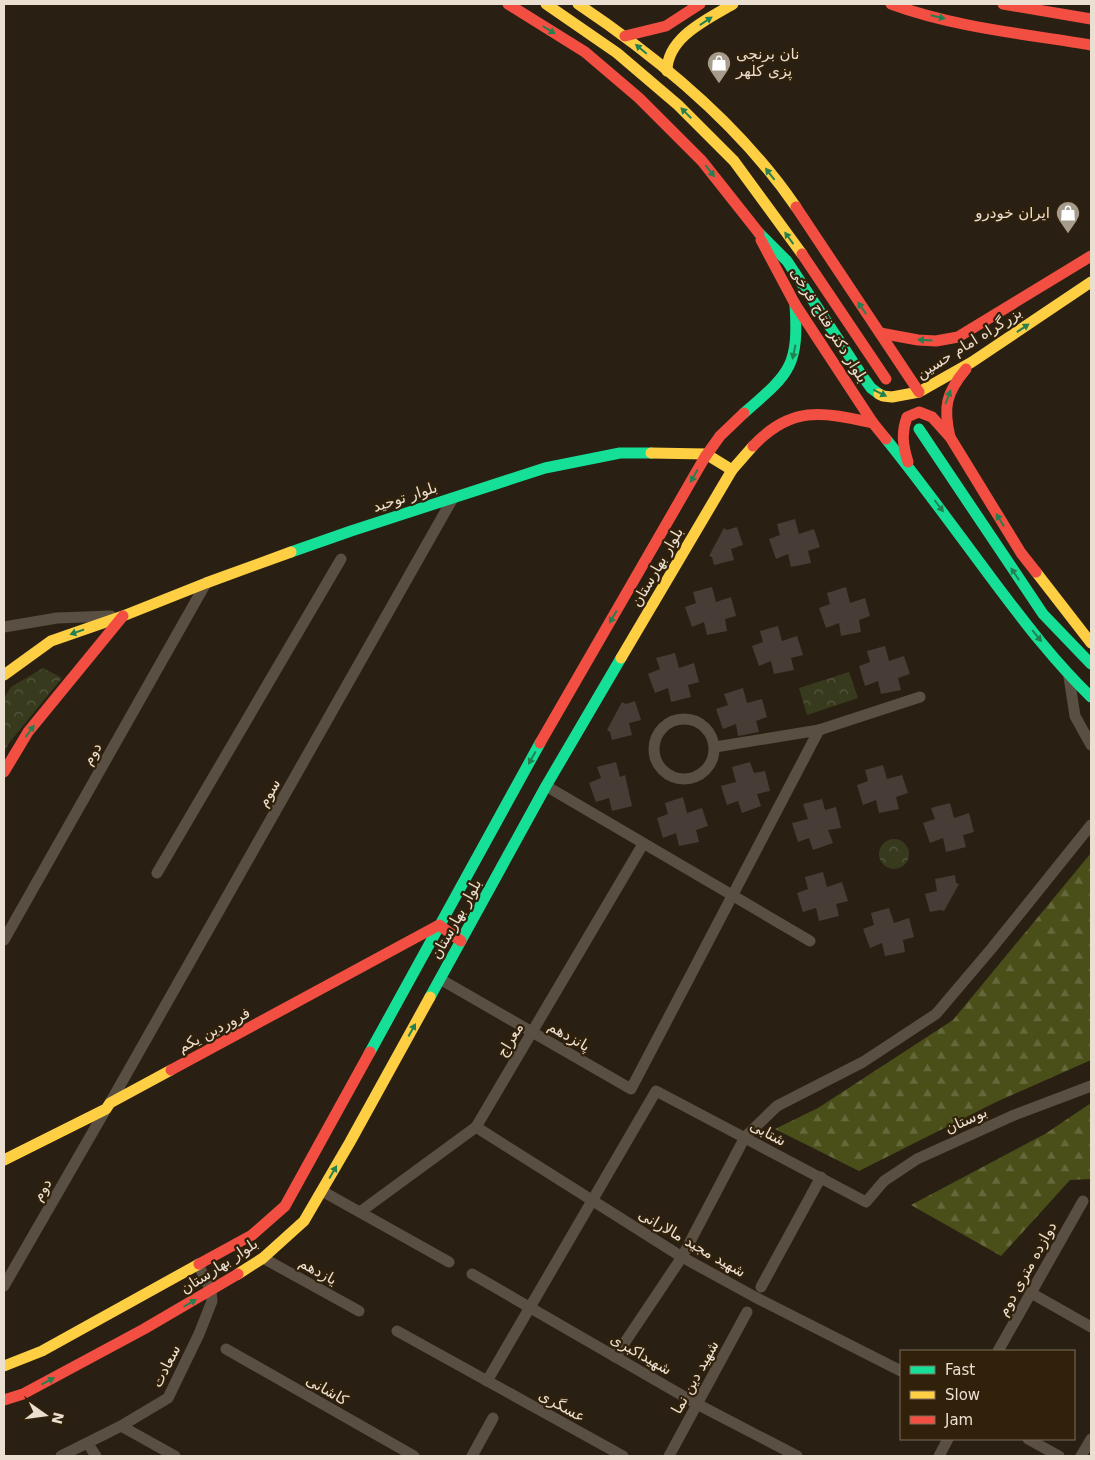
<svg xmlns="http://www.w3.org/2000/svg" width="1095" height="1460" font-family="'DejaVu Sans','Noto Sans Arabic',sans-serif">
	<defs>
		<pattern id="forest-firs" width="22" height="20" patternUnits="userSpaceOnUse" patternTransform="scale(1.25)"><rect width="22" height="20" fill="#4a4f1a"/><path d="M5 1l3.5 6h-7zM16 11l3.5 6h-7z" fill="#64683a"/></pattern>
		<pattern id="park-crowns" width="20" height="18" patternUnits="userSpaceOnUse" patternTransform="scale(1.25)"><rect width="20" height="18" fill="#383a1e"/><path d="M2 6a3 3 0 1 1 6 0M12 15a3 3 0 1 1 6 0" fill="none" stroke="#55563e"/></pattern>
	</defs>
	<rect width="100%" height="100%" fill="#292013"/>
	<!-- forest -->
	<g fill="url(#forest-firs)">
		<polygon points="1091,853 1091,1060 996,1102 859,1171 775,1129 818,1108 953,1020"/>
		<polygon points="1091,1103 1091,1179 1070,1180 1001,1256 911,1205 1045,1134"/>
	</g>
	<!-- park -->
	<g fill="url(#park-crowns)">
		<polygon points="43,668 62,678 9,743 4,752 4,698 11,687"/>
		<polygon points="849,672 858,698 807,715 799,688"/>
		<circle cx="894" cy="854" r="15"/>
	</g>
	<!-- building -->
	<g fill="#473d36">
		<polygon points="795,519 799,534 814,529 820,547 808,551 811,563 791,567 788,554 776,559 769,539 780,535 777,524"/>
		<polygon points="737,527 743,545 731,549 734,560 714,565 712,557 709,556 724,528 727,530"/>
		<polygon points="712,587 716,602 731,597 736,616 725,619 727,631 707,635 704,622 692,627 685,607 696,603 693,592"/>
		<polygon points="846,587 850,603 865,598 870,616 859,620 861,632 841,636 839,623 826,628 819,608 830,604 827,593"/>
		<polygon points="778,626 782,641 797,636 803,655 791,658 794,670 774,674 771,661 759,666 752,646 763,642 760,631"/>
		<polygon points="885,646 889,661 904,656 910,674 898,678 901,690 881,694 878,681 865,686 859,666 870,662 867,651"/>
		<polygon points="675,653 679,668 694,663 699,682 688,685 691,697 671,702 668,688 655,693 648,674 660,669 656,658"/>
		<polygon points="743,688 747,703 762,699 767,717 756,721 759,732 738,736 736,724 723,729 716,709 728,705 724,694"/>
		<polygon points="635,701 641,720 629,723 632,735 612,740 610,732 607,730 622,702 626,704"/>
		<polygon points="616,762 620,777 625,775 632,806 612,811 609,798 596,802 589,783 601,778 597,767"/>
		<polygon points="750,762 754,773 765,771 770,791 757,794 761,806 742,813 738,801 727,805 721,786 736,782 732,767"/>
		<polygon points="883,765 887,779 902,775 908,793 896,797 899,809 879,813 876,800 863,805 857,785 868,781 865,770"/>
		<polygon points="683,797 687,813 702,808 708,826 696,830 699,842 679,846 676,833 663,838 657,818 668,814 665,803"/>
		<polygon points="822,799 825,810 836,807 841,828 828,830 833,843 813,850 809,838 798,842 792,823 808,819 803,804"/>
		<polygon points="950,803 954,818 969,813 974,832 963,835 966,847 946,852 943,838 930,843 923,823 935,819 931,808"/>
		<polygon points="823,872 827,887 842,882 848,901 836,904 839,916 819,921 816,908 803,912 797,893 808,889 805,877"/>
		<polygon points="955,875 956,883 959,884 944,911 940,910 930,912 925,894 937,891 935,879"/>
		<polygon points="889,908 894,923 909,918 914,937 903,940 905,952 885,956 882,943 870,948 863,929 874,925 871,913"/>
	</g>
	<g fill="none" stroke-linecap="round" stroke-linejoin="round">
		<!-- street -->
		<g stroke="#594f42" stroke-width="11">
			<polyline points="4,627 57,618 111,616"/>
			<polyline points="1069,677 1075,716 1091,745"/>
			<circle cx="684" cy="749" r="30"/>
			<polyline points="715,747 819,730"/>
			<polyline points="546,786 810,941"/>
			<polyline points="157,873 341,559"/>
			<polyline points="4,940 206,583"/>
			<polyline points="440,979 631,1089 819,730 920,697"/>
			<polyline points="110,1103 453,498"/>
			<polyline points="476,1127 682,1257 755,1297 901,1371"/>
			<polyline points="322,1191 449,1262"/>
			<polyline points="360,1212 476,1127 643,844"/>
			<polyline points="263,1258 359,1311"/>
			<polyline points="472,1274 697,1404 797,1456"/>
			<polyline points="4,1286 106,1109"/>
			<polyline points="761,1287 821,1177"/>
			<polyline points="1031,1293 1091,1327"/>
			<polyline points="397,1331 623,1456"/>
			<polyline points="226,1349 414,1456"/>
			<polyline points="998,1351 1083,1201"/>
			<polyline points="615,1357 682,1257 745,1137 777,1106 863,1062 936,1014 992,948 1091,825"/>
			<polyline points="487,1381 656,1091 866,1202 884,1181 917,1159 1012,1116 1091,1086"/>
			<polyline points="121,1426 175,1456"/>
			<polyline points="1028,1439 1059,1456"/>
			<polyline points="88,1444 96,1456"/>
			<polyline points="61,1456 121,1426 168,1398 199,1334 212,1301 211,1291 198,1264"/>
			<polyline points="472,1456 493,1418"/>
			<polyline points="669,1456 747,1312"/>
			<polyline points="939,1456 948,1439"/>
			<polyline points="1081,1456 1091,1439"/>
		</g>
		<!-- fast -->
		<g stroke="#16e098" stroke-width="11">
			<polyline points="759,233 787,261 863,377 871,388 879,394"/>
			<path d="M744 413C790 373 799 367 795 304"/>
			<polyline points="919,429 1043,614 1091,664"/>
			<path d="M886 439C924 486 959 535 995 583 1025 623 1055 662 1091 697"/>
			<polyline points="291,552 351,531 545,468 620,453 651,453"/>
			<polyline points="430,997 546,786 621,658"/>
			<polyline points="370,1052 540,743"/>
		</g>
		<!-- slow -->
		<g stroke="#ffcf43" stroke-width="11">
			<polyline points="546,4 617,53 678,105 734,161 802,254"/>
			<path d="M578 4C660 59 740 125 796 207"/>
			<path d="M667 71C667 37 708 19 733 4"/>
			<polyline points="879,394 883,396 892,397 919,392 972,362 1091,282"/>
			<polyline points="651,453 706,454 732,470"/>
			<polyline points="1036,572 1091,643"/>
			<polyline points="621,658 732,470 753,446"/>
			<polyline points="4,675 51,641 123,616 206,583 291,552"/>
			<polyline points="4,1160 106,1109 110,1103 171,1070"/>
			<polyline points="238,1274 263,1258 304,1221 350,1142 430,997"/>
			<polyline points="4,1366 42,1351 199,1264"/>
		</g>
		<!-- jam -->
		<g stroke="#f24e42" stroke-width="11">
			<polyline points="508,4 585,52 639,98 702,161 759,233"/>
			<path d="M891 4C953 27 1025 34 1091 45"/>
			<polyline points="1003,4 1091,19"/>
			<polyline points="625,36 666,26 700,4"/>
			<polyline points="796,207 919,392"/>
			<polyline points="761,240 795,304 873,423 886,439"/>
			<polyline points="802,254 886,379"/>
			<polyline points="880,333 918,340 936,341 958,337 1091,256"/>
			<path d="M950 437C943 407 946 393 966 369"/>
			<path d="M753 446C792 405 822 412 873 423"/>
			<path d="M908 462C903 446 901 433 907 417L919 412 932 417 950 437 1021 553 1036 572"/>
			<polyline points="540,743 705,457 720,436 744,413"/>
			<polyline points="4,772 28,732 123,616"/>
			<polyline points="171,1070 439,925 461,941"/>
			<polyline points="199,1264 252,1235 285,1206 370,1052"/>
			<polyline points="4,1400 23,1394 144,1329 238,1274"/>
		</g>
	</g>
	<!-- one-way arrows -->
	<defs><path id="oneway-solid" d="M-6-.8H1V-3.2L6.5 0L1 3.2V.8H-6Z" transform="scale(1.25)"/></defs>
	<g fill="#248051">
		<use href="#oneway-solid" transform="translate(938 17) rotate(13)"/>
		<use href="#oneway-solid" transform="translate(706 21) rotate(-33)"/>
		<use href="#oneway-solid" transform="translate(549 30) rotate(32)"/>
		<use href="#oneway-solid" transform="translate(641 49) rotate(-140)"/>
		<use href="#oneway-solid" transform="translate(686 113) rotate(-135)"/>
		<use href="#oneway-solid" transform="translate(710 171) rotate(52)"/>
		<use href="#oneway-solid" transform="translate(770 174) rotate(-128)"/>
		<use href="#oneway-solid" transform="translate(789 238) rotate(-126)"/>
		<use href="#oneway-solid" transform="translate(862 308) rotate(-124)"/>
		<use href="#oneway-solid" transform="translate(1023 328) rotate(-34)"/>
		<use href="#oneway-solid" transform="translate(925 340) rotate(-176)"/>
		<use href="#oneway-solid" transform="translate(794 352) rotate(102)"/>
		<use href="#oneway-solid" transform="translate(880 393) rotate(26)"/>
		<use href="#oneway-solid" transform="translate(948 397) rotate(-70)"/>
		<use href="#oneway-solid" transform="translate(694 476) rotate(119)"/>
		<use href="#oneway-solid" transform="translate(939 506) rotate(53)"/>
		<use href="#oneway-solid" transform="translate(1000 520) rotate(-122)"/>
		<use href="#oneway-solid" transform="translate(1015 574) rotate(-124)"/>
		<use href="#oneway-solid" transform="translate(613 617) rotate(120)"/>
		<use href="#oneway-solid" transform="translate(77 632) rotate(161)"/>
		<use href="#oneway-solid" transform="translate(1037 636) rotate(51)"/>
		<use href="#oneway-solid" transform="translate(30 731) rotate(-54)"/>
		<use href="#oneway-solid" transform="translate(532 758) rotate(119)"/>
		<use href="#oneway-solid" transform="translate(412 1030) rotate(-61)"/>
		<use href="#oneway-solid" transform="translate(333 1172) rotate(-60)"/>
		<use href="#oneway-solid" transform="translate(190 1303) rotate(-30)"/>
		<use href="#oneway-solid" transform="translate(48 1381) rotate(-28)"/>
	</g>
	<!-- icons -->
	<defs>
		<g id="shop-pin" transform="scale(1.25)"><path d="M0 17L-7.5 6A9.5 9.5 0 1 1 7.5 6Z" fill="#a69c8e" stroke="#32210a"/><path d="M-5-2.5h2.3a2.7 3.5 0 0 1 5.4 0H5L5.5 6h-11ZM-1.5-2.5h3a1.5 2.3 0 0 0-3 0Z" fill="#fff"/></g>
	</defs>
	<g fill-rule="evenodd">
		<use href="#shop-pin" x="719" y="63"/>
		<use href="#shop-pin" x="1068" y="213"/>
	</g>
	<g text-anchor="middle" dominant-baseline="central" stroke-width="4.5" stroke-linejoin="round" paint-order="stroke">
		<!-- poi labels -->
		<g font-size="15" fill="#eadfd1" stroke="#32210a" text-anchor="start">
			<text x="736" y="54">نان برنجی<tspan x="736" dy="17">پزی کلهر</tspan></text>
			<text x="1050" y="213" text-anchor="end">ایران خودرو</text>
		</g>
		<!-- street labels -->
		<g font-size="15" fill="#eadfd1" stroke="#32210a">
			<text transform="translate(829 325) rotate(58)">بلوار دکتر فتاح فرخی</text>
			<text transform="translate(969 343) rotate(-32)">بزرگراه امام حسین</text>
			<text transform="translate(405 497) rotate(-18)">بلوار توحید</text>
			<text transform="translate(657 567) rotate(-60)">بلوار بهارستان</text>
			<text transform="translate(92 754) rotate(-60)">دوم</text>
			<text transform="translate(269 793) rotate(-60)">سوم</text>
			<text transform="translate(456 919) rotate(-61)">بلوار بهارستان</text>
			<text transform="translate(214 1030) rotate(-28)">فروردین یکم</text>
			<text transform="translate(569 1036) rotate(30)">پانزدهم</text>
			<text transform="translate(510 1040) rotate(-59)">معراج</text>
			<text transform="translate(966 1120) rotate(-24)">بوستان</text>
			<text transform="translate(768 1133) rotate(28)">شتابی</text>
			<text transform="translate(42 1190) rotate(-60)">دوم</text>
			<text transform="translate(692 1243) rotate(30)">شهید مجید مالارانی</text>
			<text transform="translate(219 1266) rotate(-33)">بلوار بهارستان</text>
			<text transform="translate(1027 1269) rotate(-61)">دوازده متری دوم</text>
			<text transform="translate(318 1271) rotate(29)">یازدهم</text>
			<text transform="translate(641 1354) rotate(30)">شهیداکبری</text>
			<text transform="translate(166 1366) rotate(-63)">سعادت</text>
			<text transform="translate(695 1377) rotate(-61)">شهید دین نما</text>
			<text transform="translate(327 1390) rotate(30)">کاشانی</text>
			<text transform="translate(562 1406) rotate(29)">عسگری</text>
		</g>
	</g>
	<!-- border -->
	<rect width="1095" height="1460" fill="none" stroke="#eadfd1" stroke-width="10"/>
	<!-- legend -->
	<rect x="900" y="1350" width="175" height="90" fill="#32210a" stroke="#7c6d5a"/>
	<rect x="910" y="1366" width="25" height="8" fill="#16e098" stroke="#7c6d5a"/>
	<text x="945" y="1375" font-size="15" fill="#eadfd1">Fast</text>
	<rect x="910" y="1391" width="25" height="8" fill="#ffcf43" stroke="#7c6d5a"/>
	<text x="945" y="1400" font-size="15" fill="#eadfd1">Slow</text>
	<rect x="910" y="1416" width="25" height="8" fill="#f24e42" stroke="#7c6d5a"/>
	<text x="945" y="1425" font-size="15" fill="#eadfd1">Jam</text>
	<!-- north arrow -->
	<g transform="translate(45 1415) rotate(104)" stroke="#32210a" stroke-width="4" paint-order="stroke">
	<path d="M0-4L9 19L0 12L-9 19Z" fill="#eadfd1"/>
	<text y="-8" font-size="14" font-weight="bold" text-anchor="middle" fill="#eadfd1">N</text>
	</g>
</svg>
